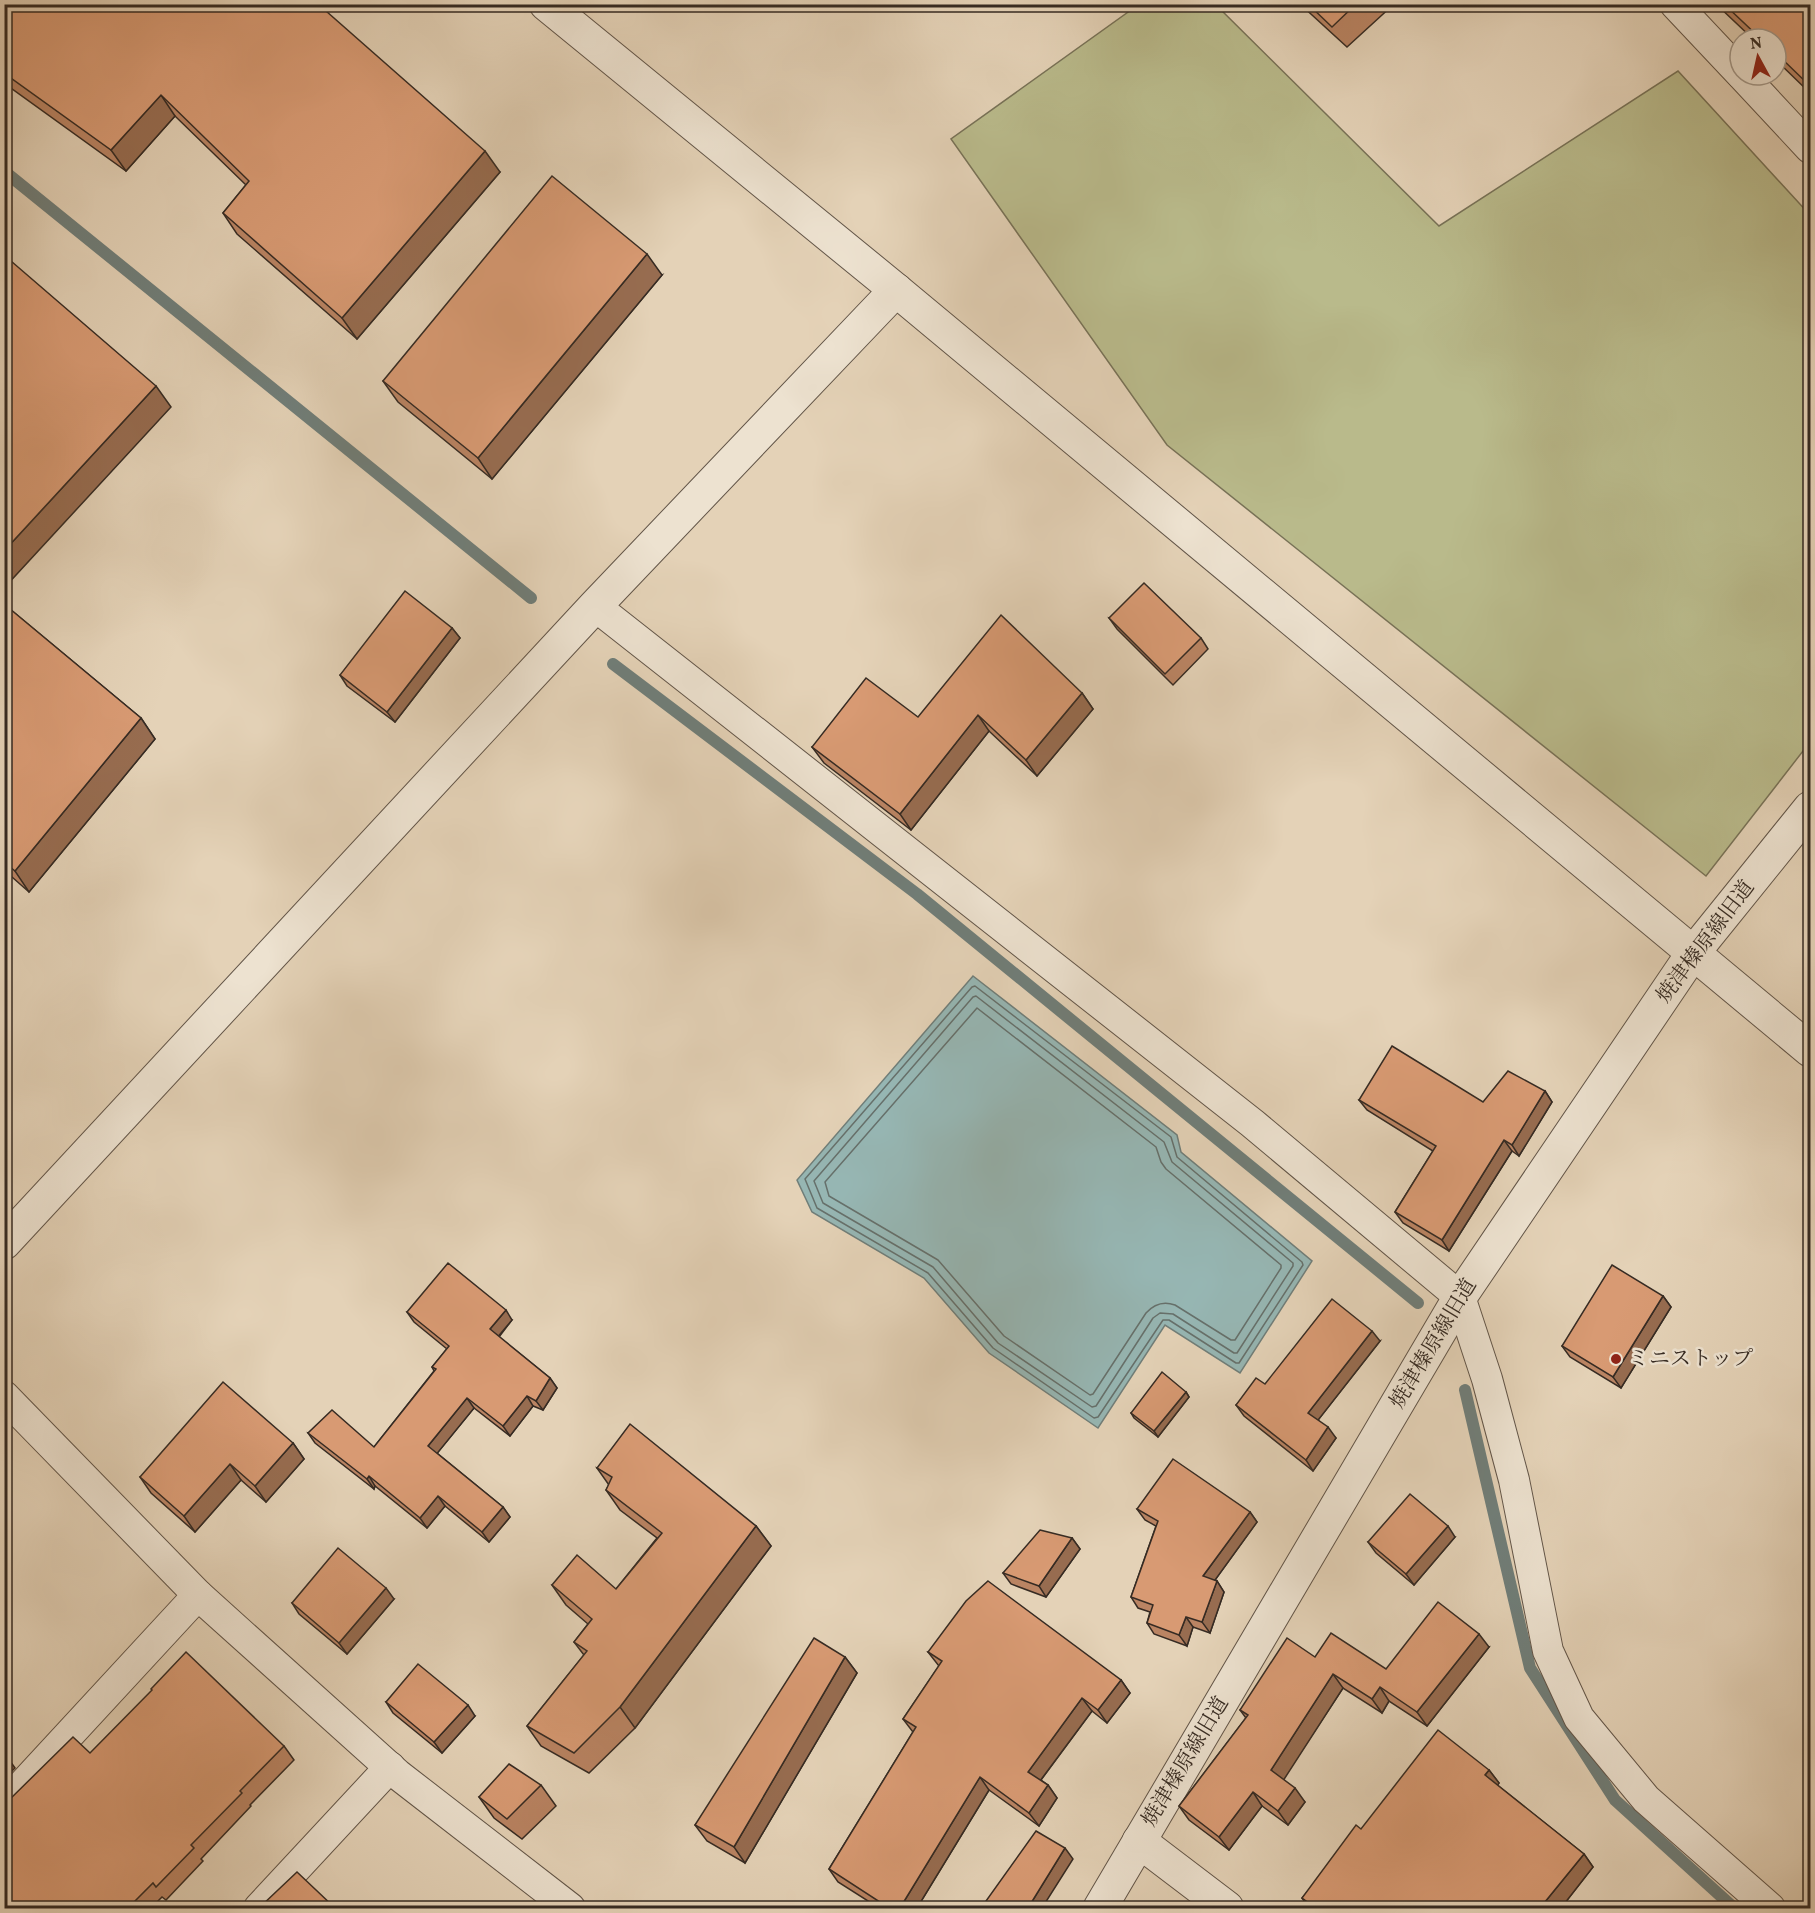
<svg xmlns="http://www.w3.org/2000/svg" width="1815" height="1913" font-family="Vollkorn,'Noto Serif JP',serif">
	<rect width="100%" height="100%" fill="#e4d2b7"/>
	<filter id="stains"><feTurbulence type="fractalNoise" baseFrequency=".00333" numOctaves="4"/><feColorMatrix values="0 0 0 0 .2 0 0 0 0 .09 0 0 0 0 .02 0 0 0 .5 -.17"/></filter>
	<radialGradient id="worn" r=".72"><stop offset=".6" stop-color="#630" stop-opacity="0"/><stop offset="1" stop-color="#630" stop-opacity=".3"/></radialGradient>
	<!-- green -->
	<polygon fill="#b9ba8b" stroke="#787257" stroke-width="1.5" points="1138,5 1216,5 1439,226 1678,71 1810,215 1810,742 1706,876 1167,445 951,139"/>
	<!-- water -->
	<polygon fill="#96b6b3" stroke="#707e79" stroke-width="1.5" points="973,976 1177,1135 1181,1152 1312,1261 1240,1373 1165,1325 1098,1428 989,1353 924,1278 812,1212 797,1180"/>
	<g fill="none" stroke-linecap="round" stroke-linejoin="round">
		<!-- shore -->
		<g stroke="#66706b" stroke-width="1.5">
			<polygon points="975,986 1171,1137 1177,1157 1302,1262 1303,1265 1239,1363 1236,1363 1169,1320 1163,1320 1098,1417 1094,1418 993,1348 928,1273 817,1208 805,1179 972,987"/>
			<polygon points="976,996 1164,1142 1172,1162 1293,1263 1293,1266 1237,1353 1234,1353 1173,1314 1160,1313 1153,1318 1096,1406 1092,1407 998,1343 933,1267 823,1203 814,1181 973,997"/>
			<path d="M977 1008 1156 1147 1161 1162 1166 1169 1281 1265V1268L1235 1340H1231L1175 1305C1164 1301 1154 1304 1146 1313L1093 1394 1090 1395 1004 1336 938 1260 829 1196 825 1182Z"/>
		</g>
		<!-- stream -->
		<g stroke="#707e79" stroke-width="12">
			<polyline points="4,171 531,598"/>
			<polyline points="613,664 917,894 1418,1303"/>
			<polyline points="1465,1390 1530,1668 1615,1800 1734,1908"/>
		</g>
		<!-- minor casing -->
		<g stroke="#625548" stroke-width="32">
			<g id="minor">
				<polyline points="1675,4 1740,73"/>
				<polyline points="1742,75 1810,148"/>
				<polyline points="595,606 1252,1123 1460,1297 1487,1379 1514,1480 1548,1651 1579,1718 1646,1799 1770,1908"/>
				<polyline points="4,1396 198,1595 397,1774 570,1908"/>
				<polyline points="4,1805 198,1595"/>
				<polyline points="259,1908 390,1767"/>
			</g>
		</g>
		<!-- tertiary casing -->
		<g stroke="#625548" stroke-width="35">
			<g id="tertiary">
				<polyline points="546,4 896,290 1810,1050"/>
				<polyline points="4,1243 595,606 896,290"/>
				<polyline points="1139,1841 1227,1908"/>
				<polyline points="1100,1908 1460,1297 1693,953 1810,808"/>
			</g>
		</g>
		<!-- minor -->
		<use href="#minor" stroke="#ede2d0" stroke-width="30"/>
		<!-- tertiary -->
		<use href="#tertiary" stroke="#ede2d0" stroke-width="33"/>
	</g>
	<!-- wall -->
	<g fill="#ba8463" stroke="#362b23" stroke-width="1.5">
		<polygon points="4,4 500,172 357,339 237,234 223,213 246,185 175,116 126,171 4,83"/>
		<polygon points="1300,4 1394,4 1347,47"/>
		<polygon points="1716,4 1810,4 1810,93 1776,60 1776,39 1753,39"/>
		<polygon points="662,275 492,479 398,402 383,381"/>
		<polygon points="4,604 141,718 155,739 29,892 4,870"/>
		<polygon points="1109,618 1201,638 1208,649 1173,685 1117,629"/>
		<polygon points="452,628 460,638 395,722 347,686 340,675"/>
		<polygon points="1082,693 1093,709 1037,776 989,731 911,830 824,763 812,747 918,717"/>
		<polygon points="1545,1091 1552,1102 1519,1156 1512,1151 1449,1251 1403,1223 1395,1212 1433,1151 1367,1110 1359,1100 1483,1102"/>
		<polygon points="1663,1296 1671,1307 1621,1388 1570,1357 1562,1346"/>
		<polygon points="407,1312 512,1320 499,1337 550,1378 557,1388 543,1410 533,1406 510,1436 474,1408 437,1453 503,1507 510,1517 489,1542 445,1506 427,1528 375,1486 374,1489 315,1443 308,1433 374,1447 434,1371 432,1367 447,1349 414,1322"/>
		<polygon points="1380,1341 1318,1420 1336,1438 1313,1471 1244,1416 1236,1405 1265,1384"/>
		<polygon points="1186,1392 1189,1397 1158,1437 1134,1418 1131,1413"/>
		<polygon points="293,1443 304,1459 266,1502 241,1480 195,1532 151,1493 140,1477"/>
		<polygon points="597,1468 756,1526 771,1546 635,1728 589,1773 541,1746 527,1726 584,1655 574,1642 588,1624 566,1605 552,1585 616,1589 657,1538 620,1510 606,1490 609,1485"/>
		<polygon points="1137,1509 1250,1512 1257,1522 1215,1580 1217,1581 1224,1592 1210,1633 1193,1627 1187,1646 1154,1634 1147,1623 1150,1612 1138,1608 1131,1597 1156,1526 1145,1520"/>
		<polygon points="1455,1537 1414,1585 1376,1553 1368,1542"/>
		<polygon points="1072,1538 1080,1549 1046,1597 1011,1584 1003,1573"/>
		<polygon points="394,1599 347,1654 299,1614 292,1603"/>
		<polygon points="1489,1647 1427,1726 1389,1701 1382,1713 1343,1688 1283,1779 1305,1802 1288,1825 1262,1806 1229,1850 1189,1820 1179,1806 1246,1718 1240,1710 1315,1657 1386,1669"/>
		<polygon points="928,1652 1121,1680 1130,1693 1107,1723 1092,1711 1041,1780 1048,1785 1057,1798 1039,1826 989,1790 917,1908 879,1908 838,1882 829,1869 913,1732 903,1719 939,1666"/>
		<polygon points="845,1657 857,1673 745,1863 707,1841 695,1825"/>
		<polygon points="386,1702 475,1716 442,1753 393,1713"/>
		<polygon points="284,1746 294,1760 250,1805 251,1806 201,1859 203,1861 166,1900 162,1897 151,1908 4,1908 90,1753"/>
		<polygon points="1489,1770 1499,1783 1497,1785 1584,1854 1593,1867 1561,1908 1309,1908 1302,1898 1361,1829"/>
		<polygon points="541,1785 556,1806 522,1839 494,1818 479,1797"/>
	</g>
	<!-- shaded-wall -->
	<g fill="#976c50" stroke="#362b23" stroke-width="1.5">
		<polygon points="161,95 175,116 126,171 111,150"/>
		<polygon points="485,151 500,172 357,339 342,318"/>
		<polygon points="647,254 662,275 492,479 478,458"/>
		<polygon points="156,386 171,407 4,588 4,551"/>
		<polygon points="452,628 460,638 395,722 387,712"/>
		<polygon points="1082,693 1093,709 1037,776 1026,760"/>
		<polygon points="978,715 989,731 911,830 900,814"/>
		<polygon points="141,718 155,739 29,892 15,871"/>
		<polygon points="1545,1091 1552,1102 1519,1156 1512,1145"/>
		<polygon points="1504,1140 1512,1151 1449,1251 1442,1240"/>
		<polygon points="1663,1296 1671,1307 1621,1388 1613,1377"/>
		<polygon points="506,1310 512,1320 496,1339 490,1329"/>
		<polygon points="1372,1331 1380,1341 1315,1424 1308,1413"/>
		<polygon points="550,1378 557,1388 543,1410 536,1401"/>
		<polygon points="1186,1392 1189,1397 1158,1437 1154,1431"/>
		<polygon points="527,1396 533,1406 510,1436 503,1426"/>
		<polygon points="467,1398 474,1408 435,1456 428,1446"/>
		<polygon points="1328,1427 1336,1438 1313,1471 1306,1460"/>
		<polygon points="293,1443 304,1459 266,1502 255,1486"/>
		<polygon points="230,1464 241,1480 195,1532 184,1516"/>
		<polygon points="369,1476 375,1486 374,1489 367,1479"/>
		<polygon points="438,1496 445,1506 427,1528 420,1518"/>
		<polygon points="503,1507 510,1517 489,1542 482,1532"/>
		<polygon points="1250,1512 1257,1522 1210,1587 1203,1576"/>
		<polygon points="756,1526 771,1546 635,1728 620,1707"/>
		<polygon points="1448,1526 1455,1537 1414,1585 1406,1574"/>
		<polygon points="1072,1538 1080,1549 1046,1597 1039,1586"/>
		<polygon points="1217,1581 1224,1592 1210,1633 1202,1622"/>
		<polygon points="386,1588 394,1599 347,1654 339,1643"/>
		<polygon points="1186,1617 1193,1627 1187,1646 1179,1635"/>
		<polygon points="1479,1634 1489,1647 1427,1726 1417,1712"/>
		<polygon points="845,1657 857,1673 745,1863 734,1847"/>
		<polygon points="1333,1674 1343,1688 1281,1784 1271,1770"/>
		<polygon points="1121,1680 1130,1693 1107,1723 1098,1710"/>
		<polygon points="1380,1687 1389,1701 1382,1713 1372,1699"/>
		<polygon points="1082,1698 1092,1711 1037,1785 1028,1772"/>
		<polygon points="468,1705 475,1716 442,1753 434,1742"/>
		<polygon points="5,1754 15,1768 4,1779 4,1755"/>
		<polygon points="1489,1770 1499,1783 1495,1789 1485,1775"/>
		<polygon points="980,1777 989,1790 917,1908 900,1908"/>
		<polygon points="1048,1785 1057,1798 1039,1826 1029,1813"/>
		<polygon points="1295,1788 1305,1802 1288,1825 1278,1811"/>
		<polygon points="1253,1792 1262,1806 1229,1850 1219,1837"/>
		<polygon points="1065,1848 1073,1859 1042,1908 1028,1908"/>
		<polygon points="1584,1854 1593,1867 1561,1908 1540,1908"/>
	</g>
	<!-- building -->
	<g fill="#d89a73" stroke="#362b23" stroke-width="1.5">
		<polygon points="4,4 318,4 485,151 342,318 223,213 249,181 161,95 111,150 4,73"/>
		<polygon points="1308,4 1356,4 1332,27"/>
		<polygon points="1724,4 1810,4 1810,86 1776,53 1776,39 1761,39"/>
		<polygon points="552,176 647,254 478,458 383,381"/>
		<polygon points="4,255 156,386 4,551"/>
		<polygon points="1144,583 1201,638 1165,674 1109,618"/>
		<polygon points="405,591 452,628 387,712 340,675"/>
		<polygon points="4,604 141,718 15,871 4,862"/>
		<polygon points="1001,615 1082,693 1026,760 978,715 900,814 812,747 866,678 918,717"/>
		<polygon points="1392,1046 1483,1102 1508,1071 1545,1091 1512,1145 1504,1140 1442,1240 1395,1212 1436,1146 1359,1100"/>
		<polygon points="448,1263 506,1310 490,1329 550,1378 536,1401 527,1396 503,1426 467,1398 428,1446 503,1507 482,1532 438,1496 420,1518 369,1476 367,1479 308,1433 332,1410 374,1447 436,1369 432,1367 449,1346 407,1312"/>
		<polygon points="1612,1265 1663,1296 1613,1377 1562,1346"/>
		<polygon points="1332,1299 1372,1331 1308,1413 1328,1427 1306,1460 1236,1405 1256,1378 1265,1384"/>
		<polygon points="1162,1372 1186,1392 1154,1431 1131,1413"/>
		<polygon points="223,1382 293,1443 255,1486 230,1464 184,1516 140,1477"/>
		<polygon points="630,1424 756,1526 620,1707 574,1753 527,1726 587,1651 574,1642 592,1619 552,1585 577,1555 616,1589 662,1533 606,1490 612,1477 597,1468"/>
		<polygon points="1173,1459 1250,1512 1203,1576 1217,1581 1202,1622 1186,1617 1179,1635 1147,1623 1153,1605 1131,1597 1158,1521 1137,1509"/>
		<polygon points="1410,1494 1448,1526 1406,1574 1368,1542"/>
		<polygon points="1040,1530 1072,1538 1039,1586 1003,1573"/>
		<polygon points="338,1548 386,1588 339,1643 292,1603"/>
		<polygon points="988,1581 1121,1680 1098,1710 1082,1698 1028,1772 1048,1785 1029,1813 980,1777 900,1908 889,1908 829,1869 916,1727 903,1719 942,1661 928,1652 966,1601"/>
		<polygon points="1438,1602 1479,1634 1417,1712 1380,1687 1372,1699 1333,1674 1271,1770 1295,1788 1278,1811 1253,1792 1219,1837 1179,1806 1248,1715 1240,1710 1287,1638 1315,1657 1331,1633 1386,1669"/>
		<polygon points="814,1638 845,1657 734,1847 695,1825"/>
		<polygon points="186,1652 284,1746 240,1791 242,1793 191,1845 194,1848 156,1887 153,1883 128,1908 4,1908 4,1805 73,1737 90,1753 152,1690 151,1689"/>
		<polygon points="418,1664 468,1705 434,1742 386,1702"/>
		<polygon points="1438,1730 1489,1770 1485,1775 1584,1854 1540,1908 1316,1908 1302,1898 1356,1825 1361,1829"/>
		<polygon points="509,1764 541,1785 507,1819 479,1797"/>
		<polygon points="1036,1831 1065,1848 1028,1908 981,1908"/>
		<polygon points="297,1872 335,1908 259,1908"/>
	</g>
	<!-- markers -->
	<circle fill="#8f2418" stroke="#ede2d0" stroke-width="2" cx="1616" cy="1359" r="6"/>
	<g text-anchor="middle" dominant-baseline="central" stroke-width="5" stroke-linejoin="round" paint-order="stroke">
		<!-- street labels -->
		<g font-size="21" fill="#362b23" stroke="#ede2d0">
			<text transform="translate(1706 942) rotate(-53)">焼津榛原線旧道</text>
			<text transform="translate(1434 1344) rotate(-59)">焼津榛原線旧道</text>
			<text transform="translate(1186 1762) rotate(-59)">焼津榛原線旧道</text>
		</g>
		<!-- poi labels -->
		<g font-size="21" fill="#362b23" stroke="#ede2d0" text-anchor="start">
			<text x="1628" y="1359">ミニストップ</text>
		</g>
	</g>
	<!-- margin -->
	<rect width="1815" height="1913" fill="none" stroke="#e4d2b7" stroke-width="24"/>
	<rect x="6" y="6" width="1803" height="1901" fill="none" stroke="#362b23" stroke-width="3"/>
	<rect x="12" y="12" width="1791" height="1889" fill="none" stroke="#362b23" stroke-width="1.5"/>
	<!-- north arrow -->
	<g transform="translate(1758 57) rotate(352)"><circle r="28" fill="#ede2d0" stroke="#a4998b" stroke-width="1.5"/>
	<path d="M0-4.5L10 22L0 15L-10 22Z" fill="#8f2418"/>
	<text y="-9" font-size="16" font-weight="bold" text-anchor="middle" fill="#362b23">N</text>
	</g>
	<rect width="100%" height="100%" filter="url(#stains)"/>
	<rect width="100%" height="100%" fill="url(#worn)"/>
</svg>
